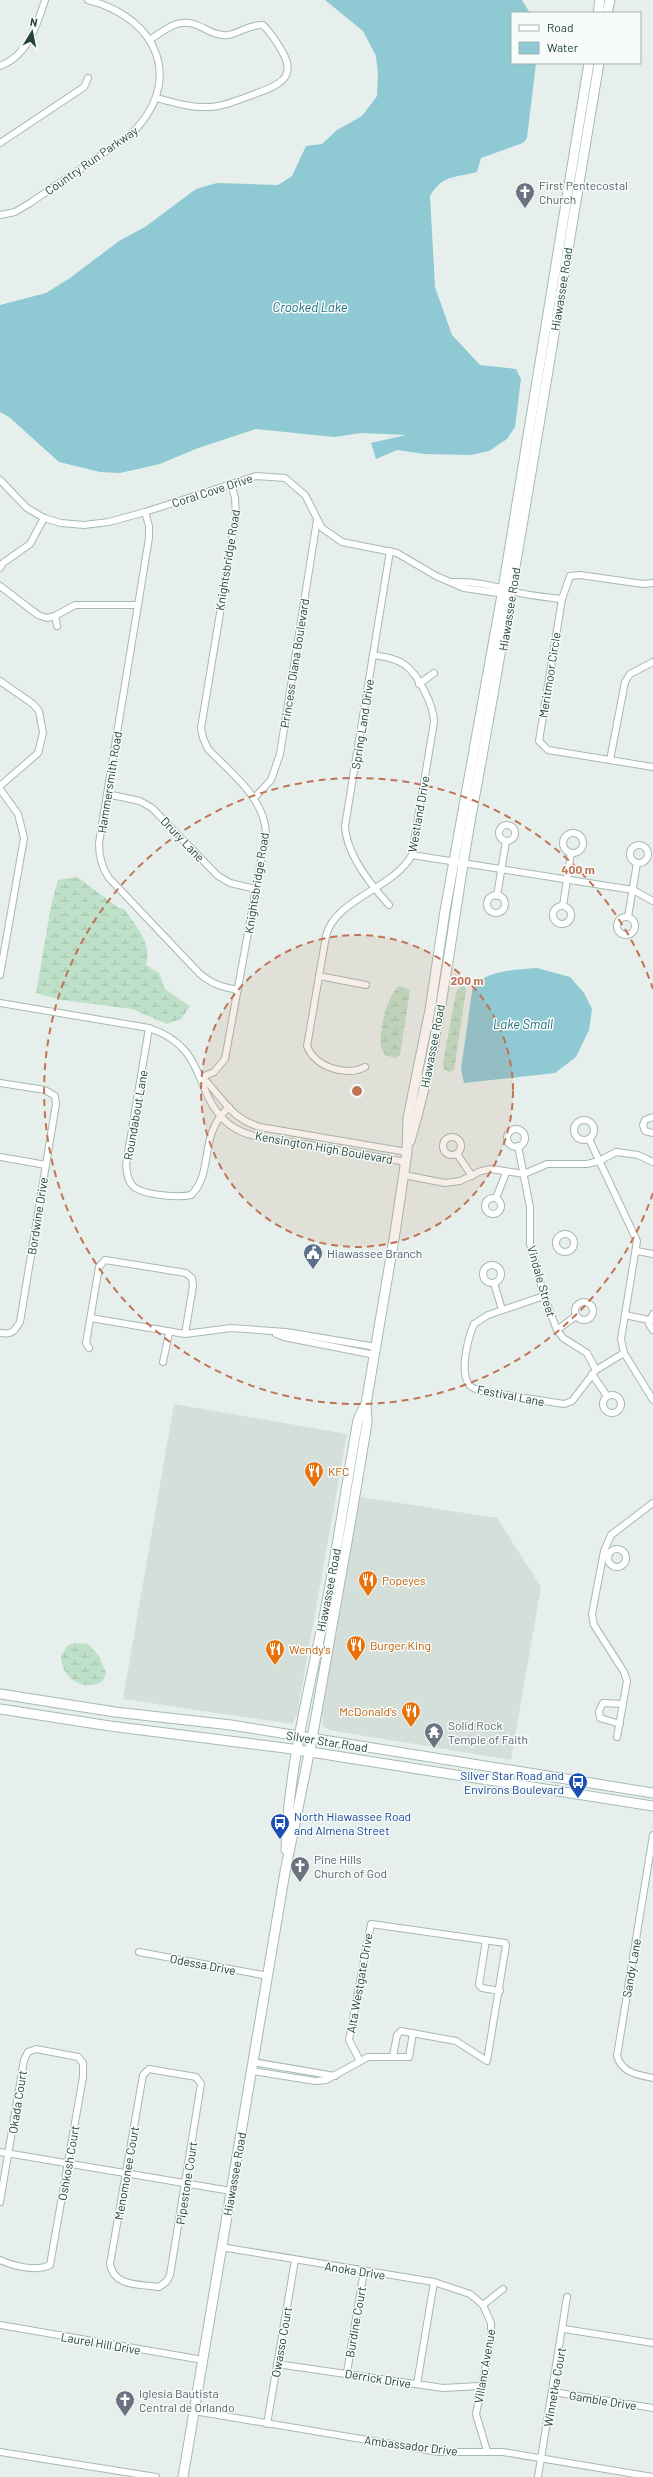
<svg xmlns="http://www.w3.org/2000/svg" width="653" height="2477" font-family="Barlow,sans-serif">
	<defs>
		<pattern id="wetland-marsh" width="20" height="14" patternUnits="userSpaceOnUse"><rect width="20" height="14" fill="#bfe0c8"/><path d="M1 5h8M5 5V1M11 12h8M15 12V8" fill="none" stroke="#a4c1ad"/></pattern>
	</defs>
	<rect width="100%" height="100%" fill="#e6efeb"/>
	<!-- built -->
	<g fill="#d4dfda">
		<polygon points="174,1404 347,1434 297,1715 292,1724 123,1699"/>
		<polygon points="360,1497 497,1518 541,1587 511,1760 329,1730 323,1726 322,1713"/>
	</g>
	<!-- wetland -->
	<g fill="url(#wetland-marsh)">
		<path d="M77 877 119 908 124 909C137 927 152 943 146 965L159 973 165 989 190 1006 181 1019 167 1024 132 1009 62 1000 36 993 51 906 58 880Z"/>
		<polygon points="462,984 466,989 454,1070 449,1072 444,1069 443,1063 456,993"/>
		<path d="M400 986 410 990 400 1055 395 1058 385 1055C384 1052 381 1049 381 1046 378 1034 388 991 400 986Z"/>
		<path d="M74 1643 88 1644 99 1656 106 1673 103 1681C84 1693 61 1678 61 1656L68 1645Z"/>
	</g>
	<!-- water -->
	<g fill="#8ec9d4">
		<path d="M325 0H522L530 13H512V63H536L527 138 523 143 481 158 477 172C455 178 443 174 430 196L435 287 452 335 480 365 516 369 521 379 515 427 507 439 489 451 471 455 425 454 397 450 376 459 371 443 406 435 362 433 334 437 256 429 198 448 160 464 120 473 100 472 59 462 9 417 0 412V305L46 293 70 278 119 241 145 227 196 189 217 183 278 185 292 176 306 146 322 144 337 130 362 116 377 96 378 74 376 56 363 31Z"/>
		<path d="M537 968 570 977 584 993 592 1009 589 1030 576 1057 555 1073 464 1083 461 1069 473 985C491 970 514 970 537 968Z"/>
	</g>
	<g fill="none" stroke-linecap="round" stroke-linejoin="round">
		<!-- street casing -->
		<g stroke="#a8b8b2" stroke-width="8">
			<g id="street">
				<path d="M151 39C159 34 171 24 181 23 199 20 210 37 228 35 241 33 246 25 263 25 272 34 277 42 283 53 298 80 274 87 252 95 238 100 223 107 208 107 190 108 173 102 156 98"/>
				<path d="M0 66C28 56 37 25 45 0"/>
				<polyline points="0,143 84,87 88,78"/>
				<path d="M0 215 15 212 30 203 129 136C186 83 159 18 88 0"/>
				<polyline points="0,480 27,508 44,518 61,523 84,525 109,522 145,512 256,476 285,478 305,495 322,528 342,542 397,553 436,576 464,588 505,594"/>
				<path d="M145 512 149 526V538L99 843C99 856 101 867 109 878L199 973C211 984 222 987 238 990"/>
				<polyline points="0,568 3,563 30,544 44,518"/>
				<path d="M453 582C474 581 493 586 512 591 528 596 546 597 562 599"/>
				<polyline points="653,583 643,584 580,575 570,576 562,599 539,741 548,750 653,767"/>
				<polyline points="0,586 38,615 47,618 55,616 75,605 138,605"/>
				<polyline points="55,616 57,626"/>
				<polyline points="0,681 33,704 39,711 43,733 38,753 0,786"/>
				<polyline points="419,684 434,673"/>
				<polyline points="610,760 625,682 630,674 653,662"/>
				<polyline points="0,789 18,814 24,838 0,975"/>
				<polyline points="107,794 140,801 152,808 218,876 230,883 256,889"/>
				<polyline points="254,798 271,780 280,754 317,520"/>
				<circle cx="507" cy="833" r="8"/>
				<circle cx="573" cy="843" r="10"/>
				<circle cx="639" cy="854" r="9"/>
				<polyline points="412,855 633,890 653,901"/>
				<circle cx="496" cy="904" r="9"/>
				<polyline points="497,896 506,841"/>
				<path d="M389 905C370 884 346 854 345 826L390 551"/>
				<circle cx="562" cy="915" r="9"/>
				<polyline points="563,906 571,853"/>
				<circle cx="626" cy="926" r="9"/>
				<polyline points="628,917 637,863"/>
				<polyline points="319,976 366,985"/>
				<path d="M0 1003 149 1028C210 1048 192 1096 230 1125 250 1140 281 1140 304 1144 338 1150 372 1156 406 1162"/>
				<path d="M149 1028 126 1165C127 1172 127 1180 133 1186 142 1195 178 1198 191 1195 215 1172 197 1136 229 1107"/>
				<path d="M365 1067C346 1077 315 1067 307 1046L326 936C335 899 393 889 412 855L434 722C434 706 418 674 405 665 396 658 384 657 373 655"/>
				<path d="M202 1077 214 1072 225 1059 266 834C265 798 231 773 208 749L203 738 201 728 236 516 235 498 231 484"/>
				<path d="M203 1078C224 1099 230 1118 260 1127L407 1152"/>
				<path d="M0 1083 45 1090 55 1096 56 1104 20 1322C14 1332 11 1335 0 1333"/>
				<polyline points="653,1117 645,1120 643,1125 645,1131 653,1133"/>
				<circle cx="584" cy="1130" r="10"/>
				<circle cx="516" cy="1138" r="9"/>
				<circle cx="452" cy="1146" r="9"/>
				<polyline points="589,1139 637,1241 621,1339 624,1353 653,1400"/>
				<polyline points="518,1146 530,1207 530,1244 544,1296 557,1330 563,1338 587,1353 596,1370"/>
				<polyline points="457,1154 472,1176"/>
				<polyline points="0,1157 46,1165"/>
				<polyline points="404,1175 445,1183 460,1181 481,1171 491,1169 524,1174 547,1164 587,1164 599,1161 616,1152 638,1155 653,1162"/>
				<circle cx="493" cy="1206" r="8"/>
				<polyline points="496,1198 506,1173"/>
				<circle cx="565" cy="1243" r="9"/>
				<polyline points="637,1251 653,1254"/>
				<circle cx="492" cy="1274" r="9"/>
				<polyline points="494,1283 502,1310"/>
				<path d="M544 1296 488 1315 474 1324C468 1338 460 1369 468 1383 470 1388 476 1389 481 1391L564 1404 572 1401 596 1370 624 1353"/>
				<circle cx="584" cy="1311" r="9"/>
				<polyline points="653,1314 649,1324 653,1330"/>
				<polyline points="625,1315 649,1320"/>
				<polyline points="91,1318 185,1334 231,1328 286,1332 376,1347"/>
				<polyline points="557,1330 576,1316"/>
				<polyline points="276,1334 284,1337 375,1355"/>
				<polyline points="89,1348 86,1343 99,1267 105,1260 186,1273 192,1278 193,1286 185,1334"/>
				<polyline points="163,1362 169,1333"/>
				<polyline points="592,1374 607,1396"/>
				<circle cx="612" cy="1404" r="9"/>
				<circle cx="617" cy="1558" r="9"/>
				<polyline points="620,1724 600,1718 599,1711 603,1703 623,1704"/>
				<polyline points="617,1737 627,1681 624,1672 594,1625 592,1614 604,1551 611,1535 653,1503"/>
				<path d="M653 1835 617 2056C622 2073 638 2075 653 2078"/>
				<polyline points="486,1940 479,1985 482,1988 500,1991"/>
				<polyline points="139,1952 268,1976"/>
				<polyline points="360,2061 349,2040 371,1924 505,1943 506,1945 487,2061 456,2041 401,2031 397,2035 393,2056"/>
				<polyline points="253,2062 335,2076"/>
				<path d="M149 2069 196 2077 201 2084 170 2275 167 2281 159 2287C139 2284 114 2287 110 2264L143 2075Z"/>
				<polyline points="252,2071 315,2081 326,2080 368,2057 409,2057 413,2033"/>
				<polyline points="0,2152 231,2191"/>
				<path d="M0 2202 24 2060 28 2052 36 2049 78 2057 83 2063V2077L50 2265C36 2272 13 2266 0 2260"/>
				<polyline points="221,2247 434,2282 470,2294 483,2305 491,2323 491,2340 476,2414 487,2451"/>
				<polyline points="483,2305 503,2289"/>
				<polyline points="0,2325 203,2360"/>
				<polyline points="564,2329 653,2343"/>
				<polyline points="277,2364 443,2388 480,2386"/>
				<polyline points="347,2372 364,2271"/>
				<polyline points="417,2384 434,2282"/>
				<polyline points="553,2392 653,2408"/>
				<polyline points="194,2411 439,2452 503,2452 653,2477"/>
				<polyline points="267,2424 295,2260"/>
				<polyline points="0,2452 156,2477"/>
				<polyline points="538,2477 567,2297"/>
			</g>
		</g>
		<!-- secondary casing -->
		<g stroke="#a4bbb3" stroke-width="11">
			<g id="secondary">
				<polyline points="598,13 600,0"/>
				<polyline points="607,13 610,0"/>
				<path d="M410 1141C442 1034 452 921 472 811 518 563 557 312 599 63"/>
				<polyline points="0,1694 115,1712 231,1725 653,1793"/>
				<polyline points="0,1709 110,1726 285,1748 653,1806"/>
				<path d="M286 1850C288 1772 308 1694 324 1617 337 1552 346 1486 358 1420L365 1405"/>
				<polyline points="183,2477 285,1872 312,1739 351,1519 367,1423 366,1404 395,1233 407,1152 408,1118 430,1010 445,911 502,595 589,63"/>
			</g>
		</g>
		<!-- street -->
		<use href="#street" stroke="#fff" stroke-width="6"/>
		<!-- secondary -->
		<use href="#secondary" stroke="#fff" stroke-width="9"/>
	</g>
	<!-- distance rings -->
	<circle cx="357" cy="1091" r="156" fill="#c07456" fill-opacity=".12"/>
	<g fill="none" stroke="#c07456" stroke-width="2" stroke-dasharray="7 5">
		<circle cx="357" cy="1091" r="156"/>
		<path d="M653 1193A313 313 0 1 1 653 989"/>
	</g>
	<!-- icons -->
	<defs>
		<g id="church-pin" transform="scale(1)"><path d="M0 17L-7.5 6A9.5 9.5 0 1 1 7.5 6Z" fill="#6b7280" stroke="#f7fbf9"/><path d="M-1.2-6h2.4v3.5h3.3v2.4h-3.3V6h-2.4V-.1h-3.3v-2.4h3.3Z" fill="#fff"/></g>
		<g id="civic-pin" transform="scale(1)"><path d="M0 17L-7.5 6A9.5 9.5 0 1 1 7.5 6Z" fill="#5c6f8a" stroke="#f7fbf9"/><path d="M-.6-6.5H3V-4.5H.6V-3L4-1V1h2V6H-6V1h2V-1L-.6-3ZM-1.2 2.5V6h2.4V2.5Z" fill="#fff"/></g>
		<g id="restaurant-pin" transform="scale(1)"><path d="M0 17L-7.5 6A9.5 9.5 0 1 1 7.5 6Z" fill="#e8710a" stroke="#f7fbf9"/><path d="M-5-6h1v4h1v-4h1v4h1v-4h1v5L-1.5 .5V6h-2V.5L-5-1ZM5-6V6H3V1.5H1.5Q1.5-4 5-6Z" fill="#fff"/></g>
		<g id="temple-pin" transform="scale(1)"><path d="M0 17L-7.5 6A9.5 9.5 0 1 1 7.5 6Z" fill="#6b7280" stroke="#f7fbf9"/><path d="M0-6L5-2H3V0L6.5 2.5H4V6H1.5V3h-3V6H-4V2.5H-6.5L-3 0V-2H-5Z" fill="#fff"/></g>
		<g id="bus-pin" transform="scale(1)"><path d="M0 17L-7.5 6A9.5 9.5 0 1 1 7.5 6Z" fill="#1a4fb4" stroke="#f7fbf9"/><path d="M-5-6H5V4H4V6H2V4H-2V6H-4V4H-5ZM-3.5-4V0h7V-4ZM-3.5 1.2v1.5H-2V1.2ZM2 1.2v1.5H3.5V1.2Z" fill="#fff"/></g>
	</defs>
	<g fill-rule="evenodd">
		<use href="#church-pin" x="525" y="192"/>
		<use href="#civic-pin" x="313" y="1253"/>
		<use href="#restaurant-pin" x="314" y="1471"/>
		<use href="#restaurant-pin" x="368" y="1580"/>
		<use href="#restaurant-pin" x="356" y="1645"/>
		<use href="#restaurant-pin" x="275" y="1649"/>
		<use href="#restaurant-pin" x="411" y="1711"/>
		<use href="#temple-pin" x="434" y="1732"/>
		<use href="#bus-pin" x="578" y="1782"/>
		<use href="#bus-pin" x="280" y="1823"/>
		<use href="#church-pin" x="300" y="1866"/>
		<use href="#church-pin" x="125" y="2400"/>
	</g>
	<g text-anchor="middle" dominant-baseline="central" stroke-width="3" stroke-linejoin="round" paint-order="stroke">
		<!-- street labels -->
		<g font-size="12" fill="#24423a" stroke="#f7fbf9">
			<text transform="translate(91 160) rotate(-35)">Country Run Parkway</text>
			<text transform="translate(561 289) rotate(-81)">Hiawassee Road</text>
			<text transform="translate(212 490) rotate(-18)">Coral Cove Drive</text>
			<text transform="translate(227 560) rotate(-81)">Knightsbridge Road</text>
			<text transform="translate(509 609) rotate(-81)">Hiawassee Road</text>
			<text transform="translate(294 663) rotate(-81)">Princess Diana Boulevard</text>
			<text transform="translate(549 675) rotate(-81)">Meritmoor Circle</text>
			<text transform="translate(362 724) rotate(-81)">Spring Land Drive</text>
			<text transform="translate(109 782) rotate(-81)">Hammersmith Road</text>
			<text transform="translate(418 814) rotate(-80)">Westland Drive</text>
			<text transform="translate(183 839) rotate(46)">Drury Lane</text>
			<text transform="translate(256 883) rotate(-81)">Knightsbridge Road</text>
			<text transform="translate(432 1046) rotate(-79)">Hiawassee Road</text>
			<text transform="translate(135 1115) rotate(-80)">Roundabout Lane</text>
			<text transform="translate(324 1147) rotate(10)">Kensington High Boulevard</text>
			<text transform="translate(37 1216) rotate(-81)">Bordwine Drive</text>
			<text transform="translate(542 1281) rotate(74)">Vindale Street</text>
			<text transform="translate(511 1395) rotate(11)">Festival Lane</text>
			<text transform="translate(328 1590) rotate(-79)">Hiawassee Road</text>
			<text transform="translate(327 1741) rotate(9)">Silver Star Road</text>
			<text transform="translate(203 1964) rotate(11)">Odessa Drive</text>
			<text transform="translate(631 1968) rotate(-80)">Sandy Lane</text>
			<text transform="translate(359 1983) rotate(-80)">Alta Westgate Drive</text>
			<text transform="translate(17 2102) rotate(-81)">Okada Court</text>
			<text transform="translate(68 2163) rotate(-80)">Oshkosh Court</text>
			<text transform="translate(126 2173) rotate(-80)">Menomonee Court</text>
			<text transform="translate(234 2174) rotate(-80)">Hiawassee Road</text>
			<text transform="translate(186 2183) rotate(-81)">Pipestone Court</text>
			<text transform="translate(355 2270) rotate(9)">Anoka Drive</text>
			<text transform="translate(355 2322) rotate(-80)">Burdine Court</text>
			<text transform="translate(281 2342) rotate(-80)">Owasso Court</text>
			<text transform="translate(101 2343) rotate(10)">Laurel Hill Drive</text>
			<text transform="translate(484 2366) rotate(-80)">Villano Avenue</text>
			<text transform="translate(378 2378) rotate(9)">Derrick Drive</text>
			<text transform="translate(554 2387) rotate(-80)">Winnetka Court</text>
			<text transform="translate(603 2400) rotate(9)">Gamble Drive</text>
			<text transform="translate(411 2445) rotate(7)">Ambassador Drive</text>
		</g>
		<!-- worship labels -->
		<g font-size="12" fill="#5b616d" stroke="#f7fbf9" text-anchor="start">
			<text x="539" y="185">First Pentecostal<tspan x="539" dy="14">Church</tspan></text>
			<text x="448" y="1725">Solid Rock<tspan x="448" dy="14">Temple of Faith</tspan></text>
			<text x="314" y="1859">Pine Hills<tspan x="314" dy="14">Church of God</tspan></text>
			<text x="139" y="2393">Iglesia Bautista<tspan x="139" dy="14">Central de Orlando</tspan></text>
		</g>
		<!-- service labels -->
		<g font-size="12" fill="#4e5e75" stroke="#f7fbf9" text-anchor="start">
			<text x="327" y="1253">Hiawassee Branch</text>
		</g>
		<!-- food labels -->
		<g font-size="12" fill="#c56008" stroke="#f7fbf9" text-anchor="start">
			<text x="328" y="1471">KFC</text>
			<text x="382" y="1580">Popeyes</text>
			<text x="370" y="1645">Burger King</text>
			<text x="289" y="1649">Wendy's</text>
			<text x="397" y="1711" text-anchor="end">McDonald's</text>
		</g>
		<!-- transit labels -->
		<g font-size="12" fill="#164399" stroke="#f7fbf9" text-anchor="end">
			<text x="564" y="1775">Silver Star Road and<tspan x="564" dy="14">Environs Boulevard</tspan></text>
			<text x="294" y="1816" text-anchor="start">North Hiawassee Road<tspan x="294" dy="14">and Almena Street</tspan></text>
		</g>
		<!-- water labels -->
		<g font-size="13" font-style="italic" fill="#1c6f80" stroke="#f7fbf9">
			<text x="310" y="307">Crooked Lake</text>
			<text x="523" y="1024">Lake Small</text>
		</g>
	</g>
	<circle cx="357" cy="1091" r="6" fill="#c07456" stroke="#f7fbf9" stroke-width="2"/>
	<g font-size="12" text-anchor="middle" font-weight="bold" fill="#c07456" stroke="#f7fbf9" stroke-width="3" stroke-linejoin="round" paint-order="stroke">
		<text x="578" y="874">400 m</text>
		<text x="467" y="985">200 m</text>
	</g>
	<!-- legend -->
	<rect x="511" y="12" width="130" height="52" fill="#f7fbf9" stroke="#a3b1ad"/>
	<rect x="519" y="25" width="20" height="6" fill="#ffffff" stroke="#a3b1ad"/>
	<text x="547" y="32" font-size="12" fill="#24423a">Road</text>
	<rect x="519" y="42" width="20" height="12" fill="#8ec9d4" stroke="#a3b1ad"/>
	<text x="547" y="52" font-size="12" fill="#24423a">Water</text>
	<!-- north arrow -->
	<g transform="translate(32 32) rotate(10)" stroke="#f7fbf9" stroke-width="3" paint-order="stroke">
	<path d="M0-3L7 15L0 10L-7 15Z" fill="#24423a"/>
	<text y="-6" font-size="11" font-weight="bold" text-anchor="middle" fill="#24423a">N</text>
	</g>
</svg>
